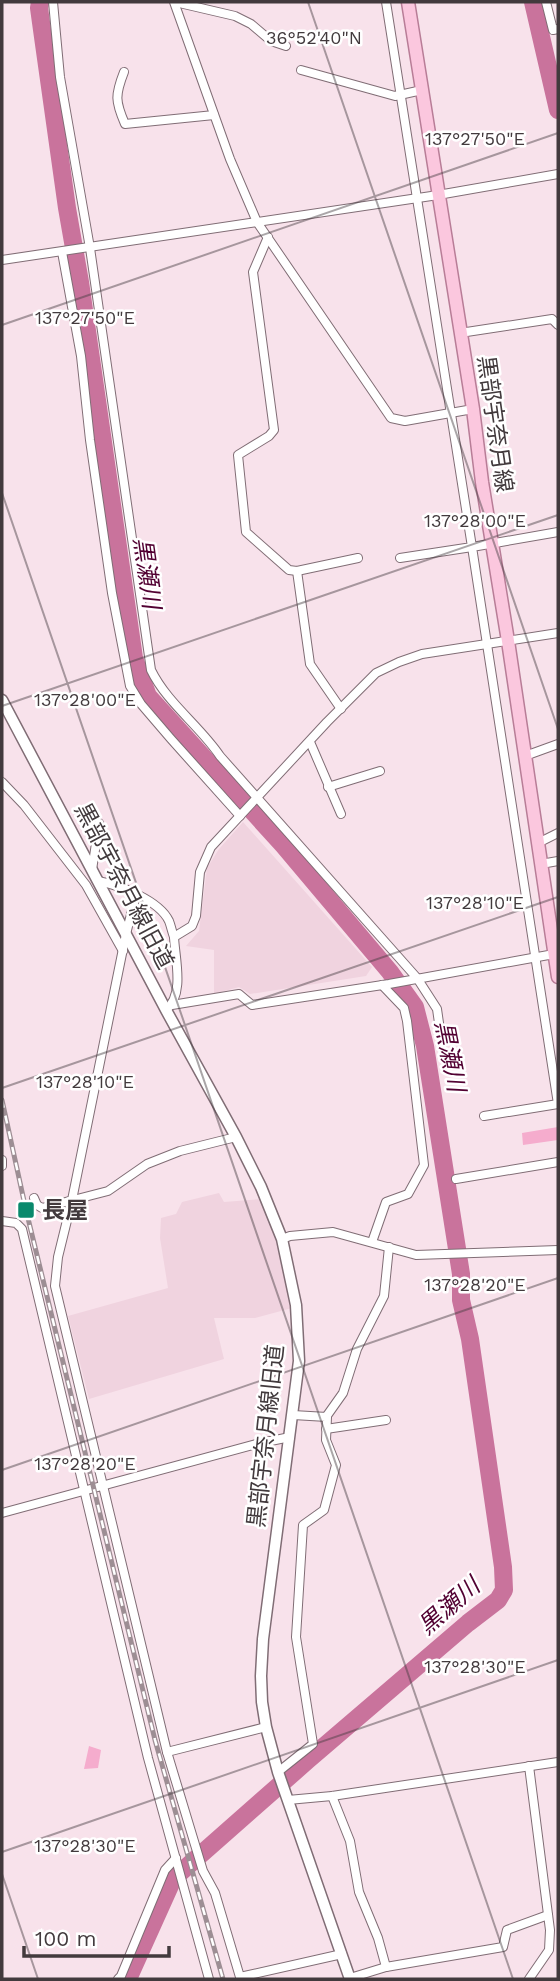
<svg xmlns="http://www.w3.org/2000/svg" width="560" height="1981" font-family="'Work Sans','Noto Sans JP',sans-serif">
	<rect width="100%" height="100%" fill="#f8e2eb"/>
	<!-- built -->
	<g fill="#f0d3df">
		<polygon points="243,822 372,967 366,976 250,994 239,987 214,994 214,950 186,946 199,931 207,868 219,849"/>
		<polygon points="219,1193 224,1202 261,1199 285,1267 292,1308 255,1318 214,1318 224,1359 89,1399 68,1316 168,1288 160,1238 161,1218 176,1214 182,1202"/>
	</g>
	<!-- green -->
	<g fill="#f5accd">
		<polygon points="558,1127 558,1140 523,1145 522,1133"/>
		<polygon points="89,1746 101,1750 98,1768 84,1769"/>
	</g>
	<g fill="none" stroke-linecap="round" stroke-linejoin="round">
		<!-- river -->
		<g stroke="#c9739c" stroke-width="18">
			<polyline points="40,2 39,8 43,37 67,208 80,282 134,658 148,696 283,845 390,972 415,1007 425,1046 461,1274 461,1300 470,1339 503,1567 504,1590 498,1600 468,1623 308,1760 173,1879 128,1979"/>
			<polyline points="533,2 558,110"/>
		</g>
		<!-- street casing -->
		<g stroke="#806d75" stroke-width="10">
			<g id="street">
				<path d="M53 2 60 77 90 248 151 670C167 703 200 726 220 756L417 978 437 1009 442 1044"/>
				<polyline points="174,2 230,159 257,222 391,418 405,421 473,409"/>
				<polyline points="175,2 235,16 251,24 271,41 286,46"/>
				<polyline points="386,2 472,547 400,558"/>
				<polyline points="546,2 553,30 558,29"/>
				<polyline points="301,70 395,96 422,90"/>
				<path d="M124 72C115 95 115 101 125 124L214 115"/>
				<polyline points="268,237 253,272 274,430 269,436 238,455 246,532 289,570 297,571 358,558"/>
				<polyline points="62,252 81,356 90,440 112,593 130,686 141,704 171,739 240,816"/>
				<polyline points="2,260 438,195 558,174"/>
				<polyline points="460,333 552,319 558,325"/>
				<polyline points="558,532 472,547 558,1104"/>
				<polyline points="297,571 310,664 341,709"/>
				<polyline points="310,742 341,814"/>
				<polyline points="525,756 558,744"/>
				<polyline points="2,782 24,805 86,885 123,951"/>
				<polyline points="328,787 380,771"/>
				<polyline points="538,843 558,833"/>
				<polyline points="541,864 558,861"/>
				<polyline points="92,870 99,823"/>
				<path d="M98 881C119 885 159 900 169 921 171 926 172 932 174 937"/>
				<polyline points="136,895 126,934 72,1200 58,1257 55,1286 167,1752 196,1848 203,1871 215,1893 240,1977 342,1954"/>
				<polyline points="172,1005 239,994 252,1005 389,984 554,954"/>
				<path d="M166 1010C185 994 175 959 174 937L192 926 196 916 200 872 211 847 327 722 376 673 399 662 422 654 558 633"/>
				<polyline points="484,1116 558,1104"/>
				<polyline points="2,1160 2,1166"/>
				<polyline points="456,1179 558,1162"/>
				<polyline points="34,1198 37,1205 42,1208 108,1191 147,1164 180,1151 236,1137"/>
				<polyline points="2,1221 16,1223 22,1229 148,1758 209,1979"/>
				<polyline points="282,1239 290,1236 333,1232 416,1255 558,1250"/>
				<polyline points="372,1242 386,1202 408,1194 424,1165 407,1021 404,1008 382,985"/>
				<polyline points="326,1417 343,1393 357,1349 384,1296 389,1247"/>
				<polyline points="326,1429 386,1420"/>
				<polyline points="2,1513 256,1444 290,1437"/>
				<polyline points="167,1752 266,1727"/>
				<polyline points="278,1772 313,1744 296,1637 303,1525 324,1510 336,1465 326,1440 327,1417 293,1415"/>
				<polyline points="332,1796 350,1841 359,1892 378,1938 386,1967"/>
				<polyline points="288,1800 332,1796 558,1762"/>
				<polyline points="350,1978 386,1967 503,1947 507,1930 548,1915"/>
				<polyline points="118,1979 121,1976 165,1870 176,1858"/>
				<polyline points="529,1979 549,1950 550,1930 529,1766"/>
			</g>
		</g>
		<!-- secondary casing -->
		<g stroke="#806d75" stroke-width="13">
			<polyline id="secondary" points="2,700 166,1010 236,1137 261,1187 282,1239 296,1305 299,1361 263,1639 261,1676 262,1702 266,1727 278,1772 350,1979"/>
		</g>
		<!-- primary casing -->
		<g stroke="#b87d97" stroke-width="15">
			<polyline id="primary" points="408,2 473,409 482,482 508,641 558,977"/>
		</g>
		<!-- street -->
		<use href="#street" stroke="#fff" stroke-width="8"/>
		<!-- secondary -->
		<use href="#secondary" stroke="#fff" stroke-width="10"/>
		<!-- primary -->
		<use href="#primary" stroke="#fbc7de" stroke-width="12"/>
		<!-- rail casing -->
		<g stroke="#9d8e94" stroke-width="5">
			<polyline id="rail" points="2,1100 26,1210 155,1740 223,1979"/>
		</g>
		<!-- rail -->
		<use href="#rail" stroke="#fff" stroke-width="2.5" stroke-dasharray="8" stroke-linecap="butt"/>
	</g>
	<!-- ticks -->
	<path fill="none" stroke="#423a3d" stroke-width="2" stroke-opacity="0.45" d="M308 2 558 729M2 325 558 133M2 493 513 1979M2 706 558 515M2 1088 558 897M2 1470 558 1278M2 1852 558 1660M2 1874 38 1979"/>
	<!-- markers -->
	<rect fill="#09896c" stroke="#fff" stroke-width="2.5" x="17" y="1201" width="18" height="18" rx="3.5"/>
	<g text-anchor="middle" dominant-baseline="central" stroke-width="5" stroke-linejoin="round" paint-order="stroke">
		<!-- street labels -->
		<g font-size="23" fill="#423a3d" stroke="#fff">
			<text transform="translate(495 424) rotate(82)">黒部宇奈月線</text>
			<text transform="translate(124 886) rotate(62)">黒部宇奈月線旧道</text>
			<text transform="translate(266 1436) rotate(-84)">黒部宇奈月線旧道</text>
		</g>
		<!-- poi labels -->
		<g font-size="23" font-weight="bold" fill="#423a3d" stroke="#fff" text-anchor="start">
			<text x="42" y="1210">長屋</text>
		</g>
		<!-- water labels -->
		<g font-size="24" font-style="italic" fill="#520132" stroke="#fff">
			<text transform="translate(147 573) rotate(82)">黒瀬川</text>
			<text transform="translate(450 1056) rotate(79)">黒瀬川</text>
			<text transform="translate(449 1606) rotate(-41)">黒瀬川</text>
		</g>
	</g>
	<g font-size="18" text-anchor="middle" fill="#423a3d" stroke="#fff" stroke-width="5" stroke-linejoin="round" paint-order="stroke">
		<text x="314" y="44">36°52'40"N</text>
		<text x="475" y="145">137°27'50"E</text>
		<text x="85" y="324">137°27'50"E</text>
		<text x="475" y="527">137°28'00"E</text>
		<text x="85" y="706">137°28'00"E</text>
		<text x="475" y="909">137°28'10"E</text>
		<text x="85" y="1088">137°28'10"E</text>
		<text x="475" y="1291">137°28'20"E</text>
		<text x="85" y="1470">137°28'20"E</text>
		<text x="475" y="1673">137°28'30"E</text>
		<text x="85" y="1852">137°28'30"E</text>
	</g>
	<!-- border -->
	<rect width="560" height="1981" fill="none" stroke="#423a3d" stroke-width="7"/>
	<!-- scale -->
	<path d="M24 1946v10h145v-10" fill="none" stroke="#423a3d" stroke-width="3.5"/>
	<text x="35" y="1946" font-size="21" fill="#423a3d" stroke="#ffffff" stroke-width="5" paint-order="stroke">100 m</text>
</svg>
